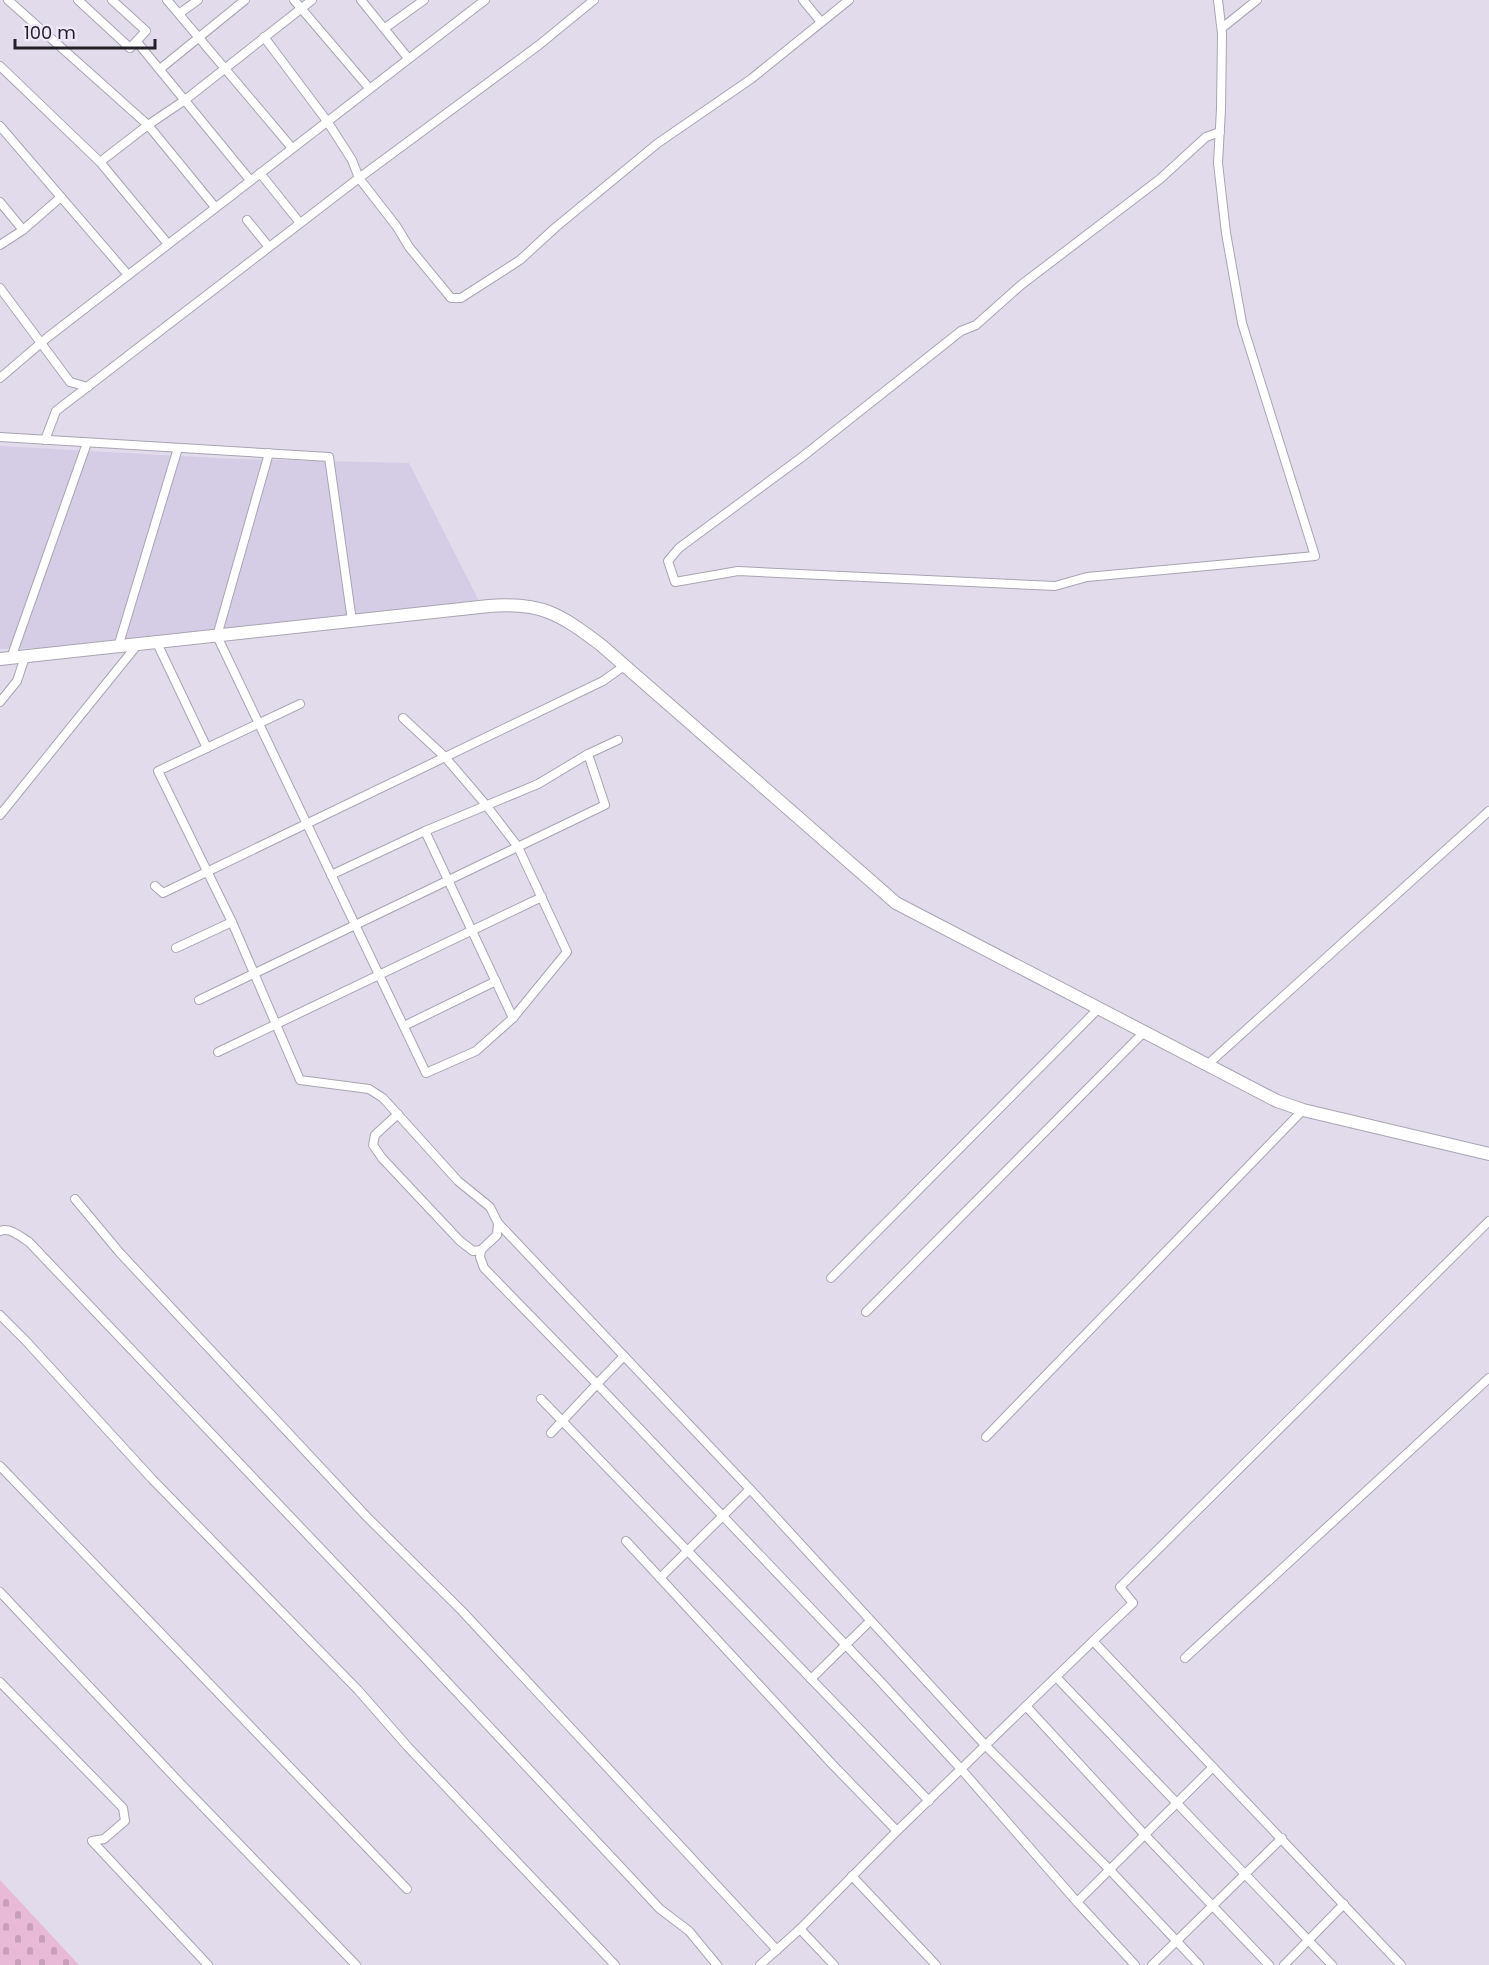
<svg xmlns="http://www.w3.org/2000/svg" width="1489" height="1965" font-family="Poppins,sans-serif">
	<defs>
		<pattern id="cemetery-stones" width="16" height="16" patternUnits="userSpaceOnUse" patternTransform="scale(1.5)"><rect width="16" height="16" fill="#e9b9d8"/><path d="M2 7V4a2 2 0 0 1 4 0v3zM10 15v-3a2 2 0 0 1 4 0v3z" fill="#c89fb9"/></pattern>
	</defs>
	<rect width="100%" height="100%" fill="#e1dbec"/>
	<!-- built -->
	<polygon fill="#d5cde5" points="0,446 235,459 409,463 481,605 57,648 0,649"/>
	<!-- cemetery -->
	<polygon fill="url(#cemetery-stones)" points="0,1880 79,1965 0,1965"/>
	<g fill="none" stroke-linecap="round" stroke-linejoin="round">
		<!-- street casing -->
		<g stroke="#a9a4b4" stroke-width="10">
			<g id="street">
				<polyline points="8,0 148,125 215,207"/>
				<polyline points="78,0 130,48 146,31 112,0"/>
				<polyline points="167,0 292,148"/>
				<polyline points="294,0 369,88"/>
				<polyline points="361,0 408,58"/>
				<polyline points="803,0 821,22"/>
				<polyline points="1218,0 1222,34 1221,109 1218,163 1226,233 1242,323 1315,556 1087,577 1055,586 738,571 675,582 668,561 679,548 802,457 961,331 976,325 1021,285 1160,179 1206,137 1220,132"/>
				<polyline points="180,13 198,0"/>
				<polyline points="385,28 424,0"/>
				<polyline points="1222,28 1257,0"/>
				<polyline points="264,37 327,121 352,160 359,178 397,227 409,247 451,298 461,298 520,260 556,227 658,143 751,79 849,0"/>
				<polyline points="137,42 250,180"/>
				<polyline points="0,66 100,162 168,244"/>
				<polyline points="160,69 245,0"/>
				<polyline points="0,126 128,275"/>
				<polyline points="100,162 148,125 185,100 312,0"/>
				<polyline points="260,173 300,223"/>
				<polyline points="0,202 23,230"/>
				<polyline points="247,220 269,247"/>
				<polyline points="0,245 23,230 61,197"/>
				<polyline points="0,288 70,382 88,387"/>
				<polyline points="0,378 48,337 485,0"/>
				<polyline points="0,437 329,457 352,621"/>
				<polyline points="45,440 56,411 359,178 539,45 594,0"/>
				<polyline points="269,453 217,636 426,1073 476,1051 513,1018 567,952 518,847 486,805 445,757 403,718"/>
				<polyline points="157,643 207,748"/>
				<polyline points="118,647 178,448"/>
				<polyline points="11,658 87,443"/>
				<polyline points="0,702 17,681 25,657"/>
				<polyline points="300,704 158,771 232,922 300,1080 369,1089 383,1098 458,1181 490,1207 498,1223 497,1235 481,1250 480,1257 484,1268 597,1384 551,1433"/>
				<polyline points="0,815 138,644"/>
				<polyline points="425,831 513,1018"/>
				<polyline points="331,875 425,831 538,784 588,754 618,740"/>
				<polyline points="155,886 163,893 603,681 624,666"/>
				<polyline points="176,948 232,922"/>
				<polyline points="199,1000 605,805 588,754"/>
				<polyline points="404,1026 496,981"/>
				<polyline points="218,1052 542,897"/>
				<polyline points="1207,1065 1489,811"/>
				<polyline points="398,1114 375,1135 373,1145 382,1158 460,1241 473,1251 481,1250"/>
				<polyline points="75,1199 120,1253 367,1517 462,1611 777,1950"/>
				<polyline points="498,1223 750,1489 985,1745 1109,1869 1199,1965"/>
				<path d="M0 1231C10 1227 21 1237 29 1242L422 1655 660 1909 689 1931 717 1965"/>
				<polyline points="831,1278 1098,1009"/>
				<polyline points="866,1312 1144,1032"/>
				<polyline points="0,1315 26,1341 152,1479 358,1690 408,1747 615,1965"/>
				<polyline points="624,1356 597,1384 880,1681 961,1769 1077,1902 1135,1965"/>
				<polyline points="541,1399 929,1801"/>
				<polyline points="986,1437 1303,1110"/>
				<polyline points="0,1466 407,1889"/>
				<polyline points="626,1541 832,1764 897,1831"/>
				<polyline points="660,1578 750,1489"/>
				<polyline points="0,1592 182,1785 356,1965"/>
				<polyline points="1093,1641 1133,1603 1120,1587 1489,1221"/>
				<polyline points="1185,1658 1489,1378"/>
				<polyline points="1057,1678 1332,1965"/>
				<polyline points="811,1679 870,1621"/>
				<polyline points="0,1682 123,1808 125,1821 104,1839 92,1841 208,1965"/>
				<polyline points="1026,1706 1144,1834 1269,1965"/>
				<polyline points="852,1876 936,1965"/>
				<polyline points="1077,1902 1213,1767"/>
				<polyline points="800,1929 834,1965"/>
				<polyline points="760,1965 800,1929 897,1831 1093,1641 1401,1965"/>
				<polyline points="1152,1965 1282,1838"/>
				<polyline points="1284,1965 1344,1904"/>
			</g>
		</g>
		<!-- secondary casing -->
		<g stroke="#a9a4b4" stroke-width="14">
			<path id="secondary" d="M0 659 489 606C542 602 560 614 601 645L896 903 1277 1101 1303 1110 1489 1154"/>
		</g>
		<!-- street -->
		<use href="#street" stroke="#fff" stroke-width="8"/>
		<!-- secondary -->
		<use href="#secondary" stroke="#fff" stroke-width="12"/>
	</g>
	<!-- scale -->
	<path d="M15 39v9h140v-9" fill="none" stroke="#222026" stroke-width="3"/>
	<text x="24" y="39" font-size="18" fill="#222026" stroke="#eee8fa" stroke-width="4.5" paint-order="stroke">100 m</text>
</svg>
